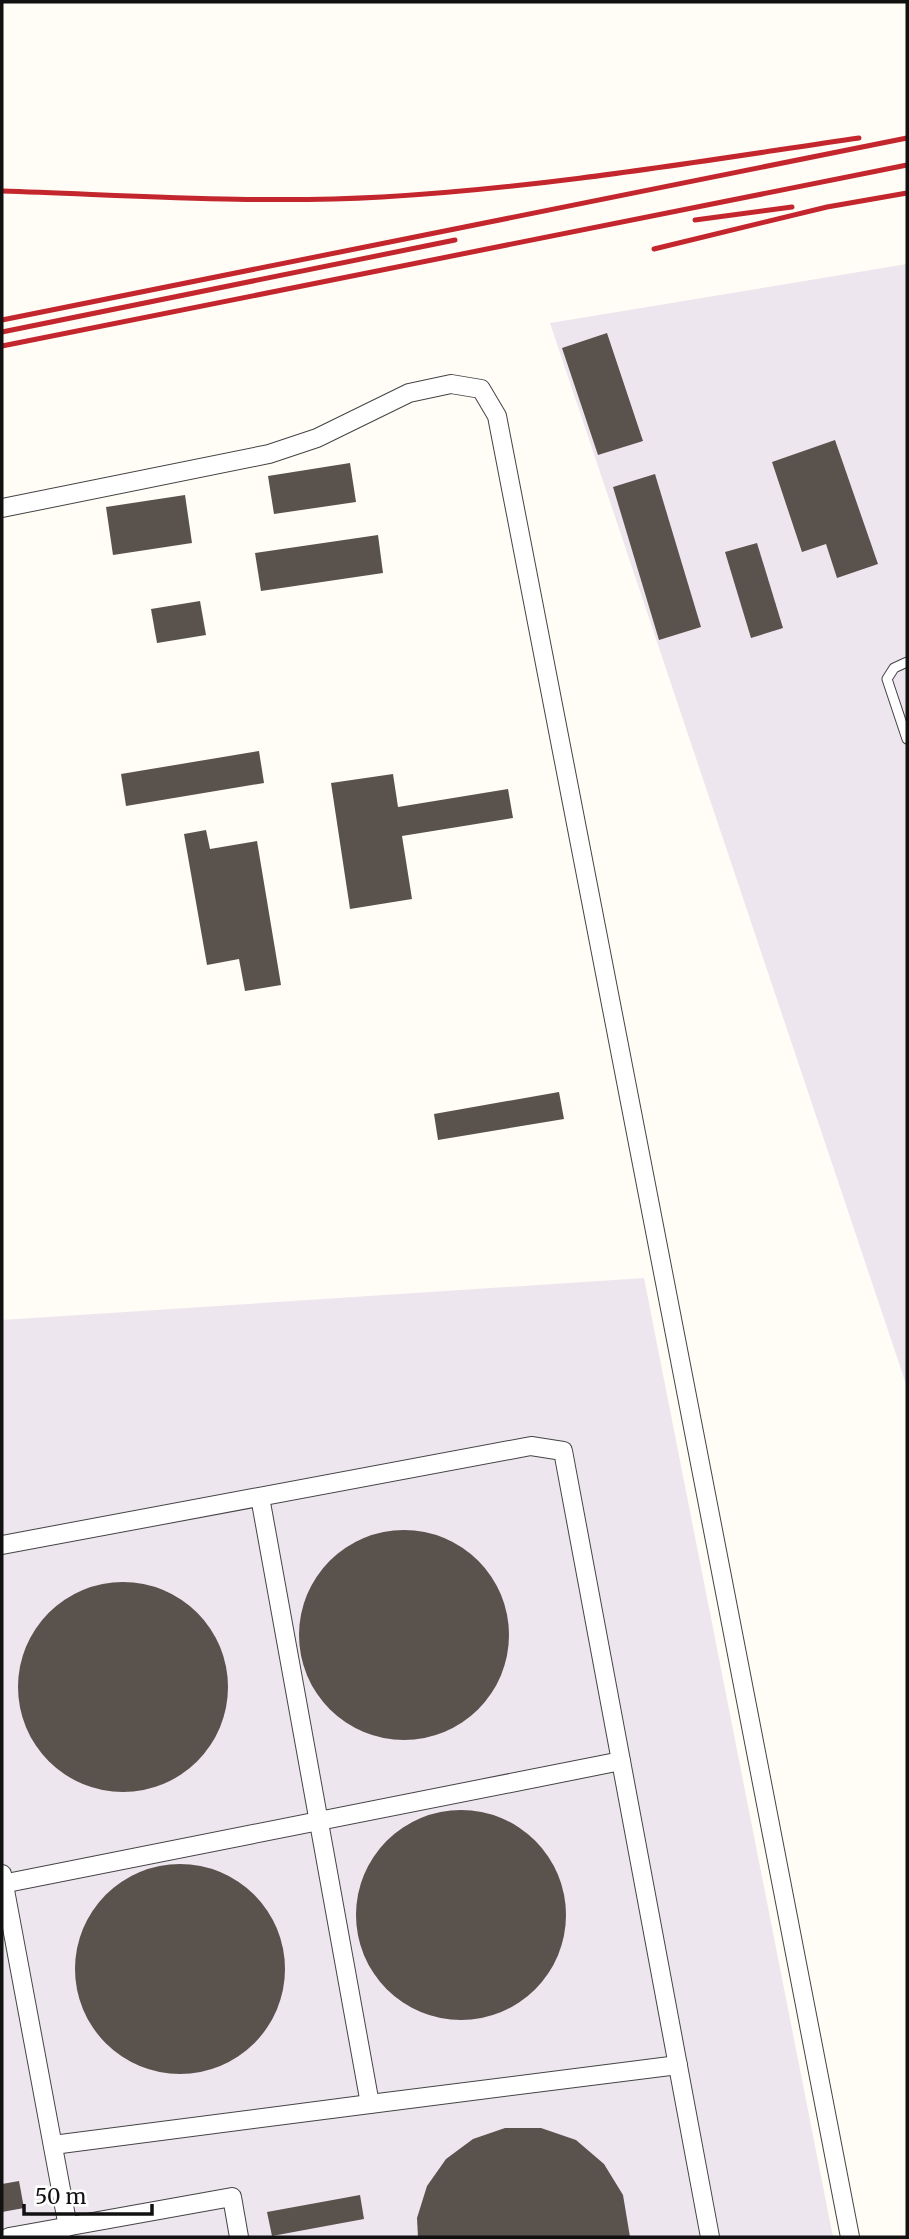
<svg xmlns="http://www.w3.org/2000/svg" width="909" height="2239" font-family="Merriweather,serif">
	<rect width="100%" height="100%" fill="#fffdf5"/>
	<!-- industrial -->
	<g fill="#eee6ef">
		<polygon points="907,264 907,1387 550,323"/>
		<polygon points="644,1278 833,2237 2,2237 2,1320"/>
	</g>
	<!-- building -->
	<g fill="#5a524d">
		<polygon points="607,333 643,441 598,455 562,348"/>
		<polygon points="835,440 878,564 837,578 826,544 802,552 772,462"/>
		<polygon points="350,463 356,502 274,514 268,476"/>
		<polygon points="655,474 701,627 659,640 613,487"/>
		<polygon points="185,495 192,543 113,555 106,507"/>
		<polygon points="378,535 383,573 261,591 255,553"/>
		<polygon points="757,543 783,628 751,638 725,552"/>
		<polygon points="200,601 206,635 157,643 151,609"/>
		<polygon points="259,751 264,783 126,806 121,774"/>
		<polygon points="393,774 398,807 508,789 513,818 402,836 412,899 350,909 331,783"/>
		<polygon points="206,830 210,849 257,841 281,985 245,991 239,959 207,965 184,834"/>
		<polygon points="559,1092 564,1119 438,1140 434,1114"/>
		<circle cx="404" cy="1635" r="105"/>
		<circle cx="123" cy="1687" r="105"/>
		<circle cx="461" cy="1915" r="105"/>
		<circle cx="180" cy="1969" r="105"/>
		<polygon points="505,2128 541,2128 576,2140 604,2164 623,2195 630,2237 418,2237 417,2218 427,2186 446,2159 473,2139"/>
		<polygon points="19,2181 24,2208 2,2212 2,2184"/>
		<polygon points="360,2195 364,2219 272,2236 267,2212"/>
	</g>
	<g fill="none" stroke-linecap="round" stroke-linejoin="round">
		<!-- service casing -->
		<g stroke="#444" stroke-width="11">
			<polyline id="service" points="907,662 894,668 887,679 907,739"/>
		</g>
		<!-- minor casing -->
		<g stroke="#444" stroke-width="20">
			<g id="minor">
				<polyline points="2,508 269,454 317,438 409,393 451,384 481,389 497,416 850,2237"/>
				<polyline points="260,1497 370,2104 678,2065"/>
				<polyline points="2,1545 531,1446 563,1451 710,2237"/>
				<polyline points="2,1874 68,2227"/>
				<polyline points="2,1884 621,1761"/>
				<polyline points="53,2145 370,2104"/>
				<polyline points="9,2237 232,2197 239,2237"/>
			</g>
		</g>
		<!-- service -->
		<use href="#service" stroke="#fff" stroke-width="9"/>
		<!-- minor -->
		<use href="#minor" stroke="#fff" stroke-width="18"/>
		<!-- rail -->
		<g stroke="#c4262e" stroke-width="5">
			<path d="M2 191C128 195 256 204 382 197 542 188 701 161 859 138"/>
			<polyline points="695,220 792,207"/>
			<polyline points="654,249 827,207 907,193"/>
			<polyline points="2,320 907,138"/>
			<polyline points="2,332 455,240"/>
			<polyline points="2,346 907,165"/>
		</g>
	</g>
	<!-- border -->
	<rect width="909" height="2239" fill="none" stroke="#111111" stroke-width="7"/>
	<!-- scale -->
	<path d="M24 2204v10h128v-10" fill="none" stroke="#111111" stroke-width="3.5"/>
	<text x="35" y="2204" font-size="21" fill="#111111" stroke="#ffffff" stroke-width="5" paint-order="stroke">50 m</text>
</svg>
